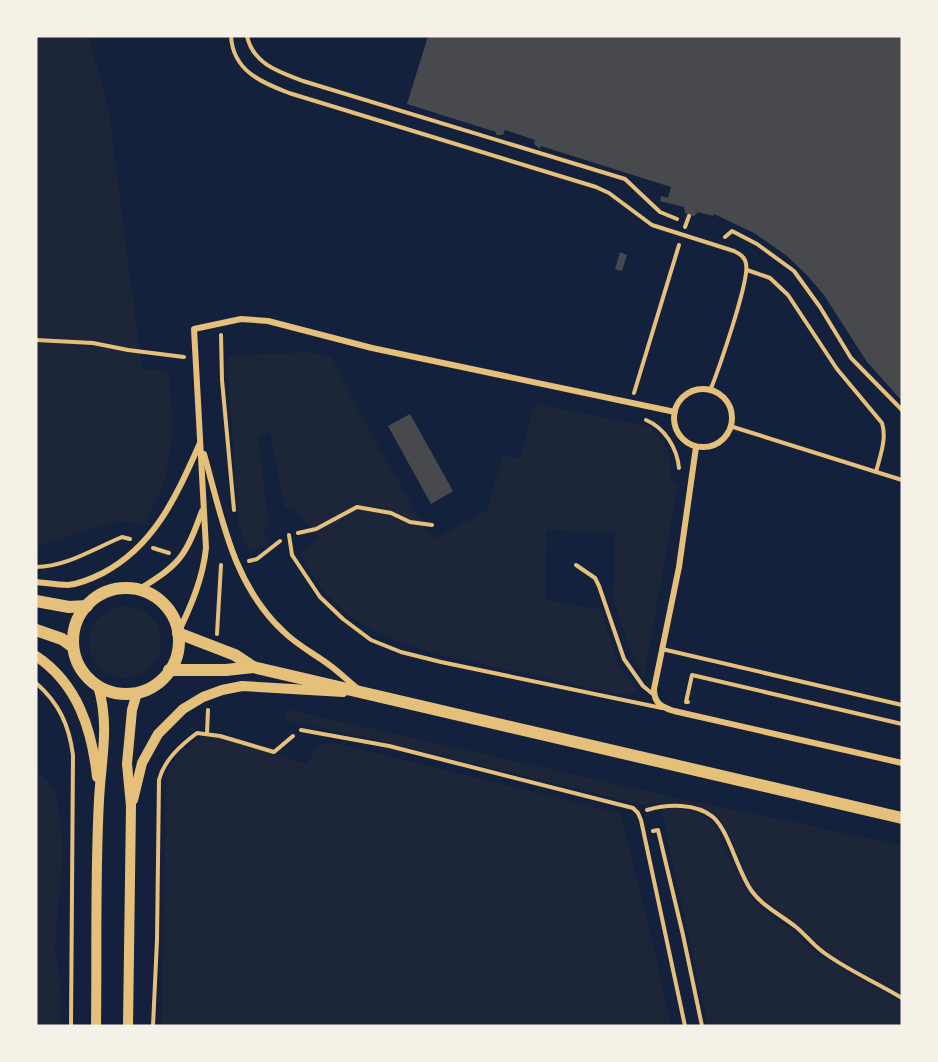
<svg xmlns="http://www.w3.org/2000/svg" width="938" height="1062" font-family="Literata,serif">
	<rect width="100%" height="100%" fill="#14213d"/>
	<!-- green -->
	<g fill="#1d2539">
		<path d="M36 36H89L109 114 142 369 169 371C172 409 175 444 164 481 159 496 151 510 144 524L115 521 36 547Z"/>
		<path d="M308 352 331 357 354 403 428 533 437 538 488 510 502 456 520 458 535 404 648 426C667 443 672 455 670 480L678 483 644 678 630 649 613 600 615 533 547 530 545 600 600 609 618 663 638 692 626 696C584 687 542 677 500 668 419 650 345 640 303 559V553L318 537 294 509 285 507 270 432 258 436 269 526 263 530 271 542 253 551H248L238 523 227 356Z"/>
		<circle cx="125" cy="642" r="36"/>
		<polygon points="285,709 691,801 902,845 902,994 830,954 808,934 764,900 751,885 730,837 719,818 702,808 664,803 647,806 390,743 285,720"/>
		<path d="M207 733 306 764 318 746 331 742 620 813 649 926 671 1026H162L166 776C174 754 188 745 207 733Z"/>
		<polygon points="36,769 56,791 63,847 55,947 60,981 61,1026 36,1026"/>
		<polygon points="678,808 700,813 718,829 723,845 748,895 772,918 792,930 805,944 821,956 902,1003 902,1026 708,1026 661,809"/>
	</g>
	<!-- building -->
	<g fill="#48494c">
		<polygon points="428,36 902,36 902,401 867,362 824,295 807,275 787,256 754,233 714,214 713,216 698,212 694,216 689,216 685,213 684,207 660,201 661,196 668,198 671,187 541,146 540,149 534,144 535,140 505,130 503,135 496,135 496,132 407,104"/>
		<polygon points="620,252 627,255 622,271 615,269"/>
		<polygon points="410,414 453,491 431,504 388,426"/>
	</g>
	<g fill="none" stroke-linecap="round" stroke-linejoin="round">
		<!-- path -->
		<g stroke="#e5c07b" stroke-width="4">
			<path d="M247 36C253 64 279 72 303 81L625 179 660 212 677 219"/>
			<polyline points="685,227 689,216"/>
			<polyline points="725,237 732,231 757,244 794,271 820,307 851,358 902,410"/>
			<polyline points="221,335 222,380 234,510"/>
			<polyline points="36,340 93,343 128,350 184,357"/>
			<polyline points="634,393 679,245"/>
			<path d="M646 420C665 428 677 448 679 468"/>
			<polyline points="298,533 316,529 357,507 391,513 410,522 432,525"/>
			<polyline points="153,548 169,553"/>
			<polyline points="249,561 257,559 280,541"/>
			<path d="M36 567C66 567 95 548 122 537L130 539"/>
			<polyline points="217,634 221,565"/>
			<path d="M36 683C59 703 69 725 73 755L71 1026"/>
			<polyline points="688,702 686,702 692,675 902,724"/>
			<polyline points="207,733 208,710"/>
			<path d="M647 810C667 804 696 803 713 817 729 831 737 870 751 890 762 906 781 915 796 927 806 935 813 945 823 952 847 970 876 982 902 998"/>
			<polyline points="653,831 658,830 683,935 702,1026"/>
			<path d="M153 1026 157 940 159 780C164 760 181 745 197 733L220 736 274 752 293 736"/>
		</g>
		<!-- service -->
		<g stroke="#e5c07b" stroke-width="4">
			<path d="M231 36C233 71 261 82 289 93L596 187 609 193 652 225 734 251C740 254 745 257 746 264 750 280 718 371 710 391"/>
			<path d="M747 270 770 278 788 295 837 369 882 423C887 439 880 456 876 472"/>
			<polyline points="730,426 902,480"/>
			<polyline points="289,535 292,555 320,597 343,619 371,640 401,652 441,662 662,708"/>
			<polyline points="576,565 595,578 599,586 624,659 643,686 654,695"/>
			<polyline points="662,649 902,705"/>
			<polyline points="301,730 389,746 633,808 638,813 641,820 685,1026"/>
		</g>
		<!-- minor -->
		<g stroke="#e5c07b" stroke-width="6">
			<circle cx="703" cy="418" r="29"/>
			<path d="M696 447 679 567 654 689C654 703 661 707 674 711L902 763"/>
			<path d="M204 454C222 518 233 585 284 632 297 645 313 653 328 664 338 671 347 680 357 688"/>
			<path d="M36 582C46 583 58 585 68 585 80 584 93 578 103 573 156 545 177 494 200 443"/>
			<path d="M138 590C180 564 185 558 202 511"/>
			<path d="M178 633C191 606 203 578 206 548L194 329 241 319 268 321 372 348 675 412"/>
		</g>
		<!-- secondary -->
		<g stroke="#e5c07b" stroke-width="10">
			<path d="M36 656C78 684 92 730 97 777"/>
			<polyline points="133,800 142,763 158,734 183,709 203,697 222,690 242,686 343,692"/>
			<path d="M96 1026C97 951 95 875 99 800 101 760 110 725 98 686"/>
			<polyline points="128,1026 131,806 127,764 132,710 137,693"/>
		</g>
		<!-- primary -->
		<g stroke="#e5c07b" stroke-width="12">
			<circle cx="126" cy="641" r="53"/>
			<polyline points="36,601 69,607 87,606"/>
			<polyline points="36,630 62,639 73,647"/>
			<polyline points="178,633 235,655 253,667"/>
			<polyline points="169,670 226,670 253,667 902,818"/>
		</g>
	</g>
	<!-- border -->
	<rect width="938" height="1062" fill="none" stroke="#f6f1e7" stroke-width="75"/>
</svg>
